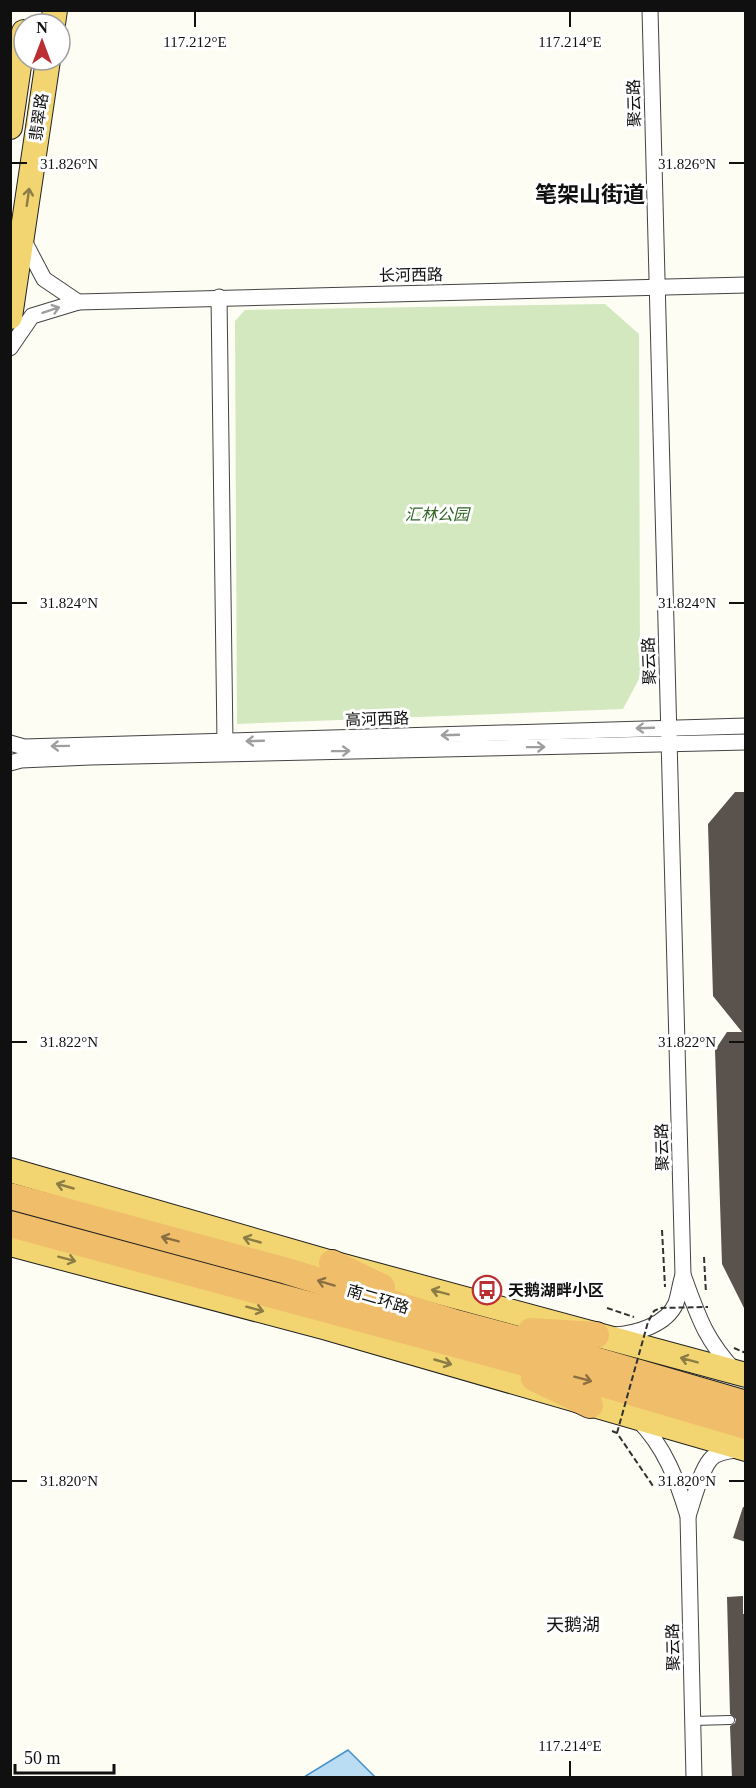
<svg xmlns="http://www.w3.org/2000/svg" width="756" height="1788" font-family="'Times New Roman','Noto Sans SC',serif">
	<rect width="100%" height="100%" fill="#fefdf4"/>
	<!-- green -->
	<polygon fill="#d3e8be" points="605,304 639,334 640,677 623,709 237,724 235,321 245,310"/>
	<!-- water -->
	<polygon fill="#bbddf4" stroke="#4591c7" stroke-width="1.5" points="348,1750 375,1777 304,1777"/>
	<!-- building -->
	<g fill="#59524d">
		<polygon points="735,792 746,792 746,1312 722,1264 715,1050 727,1032 742,1032 713,996 708,824"/>
		<polygon points="743,1507 746,1507 746,1542 733,1538"/>
		<polygon points="743,1596 743,1614 746,1614 746,1778 732,1778 730,1726 735,1723 736,1719 730,1714 727,1597"/>
	</g>
	<g fill="none" stroke-linecap="round" stroke-linejoin="round">
		<!-- service casing -->
		<g stroke="#434343" stroke-width="10">
			<polyline id="service" points="693,1721 730,1720"/>
		</g>
		<!-- minor casing -->
		<g stroke="#434343" stroke-width="17">
			<g id="minor">
				<polyline points="650,10 683,1275"/>
				<polyline points="219,297 225,742"/>
				<polyline points="78,302 746,285"/>
				<polyline points="10,348 32,316 78,302 44,279 23,239"/>
				<polyline points="10,743 24,747 746,726"/>
				<polyline points="10,763 21,760 90,757 746,742"/>
				<path d="M614 1335C635 1334 667 1325 676 1303 679 1294 680 1284 683 1275 698 1315 704 1338 735 1371"/>
				<path d="M638 1420C665 1447 677 1480 688 1516L694 1778"/>
				<path d="M688 1516C693 1502 700 1472 710 1460 716 1452 728 1451 737 1450"/>
			</g>
		</g>
		<!-- primary casing -->
		<g stroke="#212121" stroke-width="26">
			<g id="primary">
				<polyline points="53,24 55,10"/>
				<polyline points="10,127 24,32"/>
				<polyline points="10,317 48,60"/>
				<polyline points="10,1170 332,1263 746,1375"/>
				<polyline points="10,1244 327,1328 746,1449"/>
			</g>
		</g>
		<!-- trunk casing -->
		<g stroke="#212121" stroke-width="28">
			<g id="trunk">
				<polyline points="10,1196 287,1271 453,1322 581,1356 746,1404"/>
				<polyline points="10,1224 617,1388 746,1426"/>
				<polyline points="332,1263 382,1287"/>
				<polyline points="531,1331 596,1335"/>
				<polyline points="534,1378 590,1405"/>
			</g>
		</g>
		<!-- path -->
		<g stroke="#323232" stroke-width="2" stroke-dasharray="6 3" stroke-linecap="butt">
			<polyline points="662,1230 665,1287"/>
			<polyline points="704,1257 706,1293"/>
			<polyline points="607,1308 634,1317"/>
			<polyline points="734,1348 746,1353"/>
			<polyline points="612,1431 617,1433 653,1486"/>
		</g>
		<!-- service -->
		<use href="#service" stroke="#fff" stroke-width="8"/>
		<!-- minor -->
		<use href="#minor" stroke="#fff" stroke-width="15"/>
		<!-- primary -->
		<use href="#primary" stroke="#f2d571" stroke-width="24"/>
		<!-- trunk -->
		<use href="#trunk" stroke="#f0bd6a" stroke-width="26"/>
		<!-- path-bridge -->
		<polyline stroke="#323232" stroke-width="2" stroke-dasharray="6 3" stroke-linecap="butt" points="617,1433 648,1322 654,1311 660,1308 708,1307"/>
	</g>
	<!-- one-way arrows -->
	<defs><path id="oneway-shaft" d="M-6 0H5M1.5-3L5.5 0L1.5 3" fill="none" stroke-width="1.6" stroke-linecap="round" stroke-linejoin="round" transform="scale(1.5)"/></defs>
	<g stroke="#8c7c45">
		<use href="#oneway-shaft" transform="translate(28 197) rotate(-82)"/>
		<use href="#oneway-shaft" transform="translate(65 1186) rotate(-164)"/>
		<use href="#oneway-shaft" transform="translate(252 1240) rotate(-164)"/>
		<use href="#oneway-shaft" transform="translate(67 1259) rotate(15)"/>
		<use href="#oneway-shaft" transform="translate(440 1292) rotate(-165)"/>
		<use href="#oneway-shaft" transform="translate(255 1309) rotate(15)"/>
		<use href="#oneway-shaft" transform="translate(689 1360) rotate(-165)"/>
		<use href="#oneway-shaft" transform="translate(443 1362) rotate(16)"/>
	</g>
	<g stroke="#9f9f9f">
		<use href="#oneway-shaft" transform="translate(51 310) rotate(-18)"/>
		<use href="#oneway-shaft" transform="translate(645 728) rotate(178)"/>
		<use href="#oneway-shaft" transform="translate(450 735) rotate(178)"/>
		<use href="#oneway-shaft" transform="translate(255 741) rotate(178)"/>
		<use href="#oneway-shaft" transform="translate(60 746) rotate(179)"/>
		<use href="#oneway-shaft" transform="translate(536 747) rotate(-1)"/>
		<use href="#oneway-shaft" transform="translate(341 751) rotate(-1)"/>
	</g>
	<g stroke="#8b6f42">
		<use href="#oneway-shaft" transform="translate(170 1239) rotate(-165)"/>
		<use href="#oneway-shaft" transform="translate(326 1283) rotate(-163)"/>
		<use href="#oneway-shaft" transform="translate(583 1379) rotate(15)"/>
	</g>
	<!-- ticks -->
	<path fill="none" stroke="#101010" stroke-width="2" d="M195 12V27M570 12V27M12 163H27M729 163H744M12 603H27M729 603H744M12 1042H27M729 1042H744M12 1481H27M729 1481H744M570 1761V1776"/>
	<!-- icons -->
	<defs>
		<g id="bus-ring" transform="scale(1.5)"><circle r="9.5" fill="#fff" stroke="#bb2e32" stroke-width="1.5"/><path d="M-5-6H5V4H4V6H2V4H-2V6H-4V4H-5ZM-3.5-4V0h7V-4ZM-3.5 1.2v1.5H-2V1.2ZM2 1.2v1.5H3.5V1.2Z" fill="#bb2e32"/></g>
	</defs>
	<g fill-rule="evenodd">
		<use href="#bus-ring" x="487" y="1290"/>
	</g>
	<g text-anchor="middle" dominant-baseline="central" stroke-width="6" stroke-linejoin="round" paint-order="stroke">
		<!-- street labels -->
		<g font-size="16" fill="#101010" stroke="#fff">
			<text transform="translate(634 103) rotate(-91)">聚云路</text>
			<text transform="translate(39 117) rotate(-82)">翡翠路</text>
			<text transform="translate(411 275) rotate(-1)">长河西路</text>
			<text transform="translate(649 661) rotate(-92)">聚云路</text>
			<text transform="translate(377 719) rotate(-2)">高河西路</text>
			<text transform="translate(662 1147) rotate(-91)">聚云路</text>
			<text transform="translate(378 1299) rotate(17)">南二环路</text>
			<text transform="translate(673 1647) rotate(-91)">聚云路</text>
		</g>
		<!-- park labels -->
		<g font-size="16" font-style="italic" fill="#2f6623" stroke="#fff">
			<text x="437" y="514">汇林公园</text>
		</g>
		<!-- poi labels -->
		<g font-size="16" font-weight="bold" fill="#101010" stroke="#fff" text-anchor="start">
			<text x="508" y="1290">天鹅湖畔小区</text>
		</g>
		<!-- neighbourhood labels -->
		<g font-size="18" fill="#101010" stroke="#fff">
			<text x="573" y="1625">天鹅湖</text>
		</g>
		<!-- district labels -->
		<g font-size="22" font-weight="bold" fill="#101010" stroke="#fff">
			<text x="590" y="194">笔架山街道</text>
		</g>
	</g>
	<g font-size="15" text-anchor="middle" fill="#101010" stroke="#fff" stroke-width="6" stroke-linejoin="round" paint-order="stroke">
		<text x="195" y="47">117.212°E</text>
		<text x="570" y="47">117.214°E</text>
		<text x="69" y="169">31.826°N</text>
		<text x="687" y="169">31.826°N</text>
		<text x="69" y="608">31.824°N</text>
		<text x="687" y="608">31.824°N</text>
		<text x="69" y="1047">31.822°N</text>
		<text x="687" y="1047">31.822°N</text>
		<text x="69" y="1486">31.820°N</text>
		<text x="687" y="1486">31.820°N</text>
		<text x="570" y="1751">117.214°E</text>
	</g>
	<!-- border -->
	<rect width="756" height="1788" fill="none" stroke="#101010" stroke-width="24"/>
	<!-- north arrow -->
	<g transform="translate(42 42)"><circle r="28" fill="#ffffff" stroke="#9f9f9f" stroke-width="1.5"/>
	<path d="M0-4.5L10 22L0 15L-10 22Z" fill="#bb2e32"/>
	<text y="-9" font-size="16" font-weight="bold" text-anchor="middle" fill="#101010">N</text>
	</g>
	<!-- scale -->
	<path d="M15 1764v9h99v-9" fill="none" stroke="#101010" stroke-width="3"/>
	<text x="24" y="1764" font-size="18" fill="#101010" stroke="#ffffff" stroke-width="4.5" paint-order="stroke">50 m</text>
</svg>
